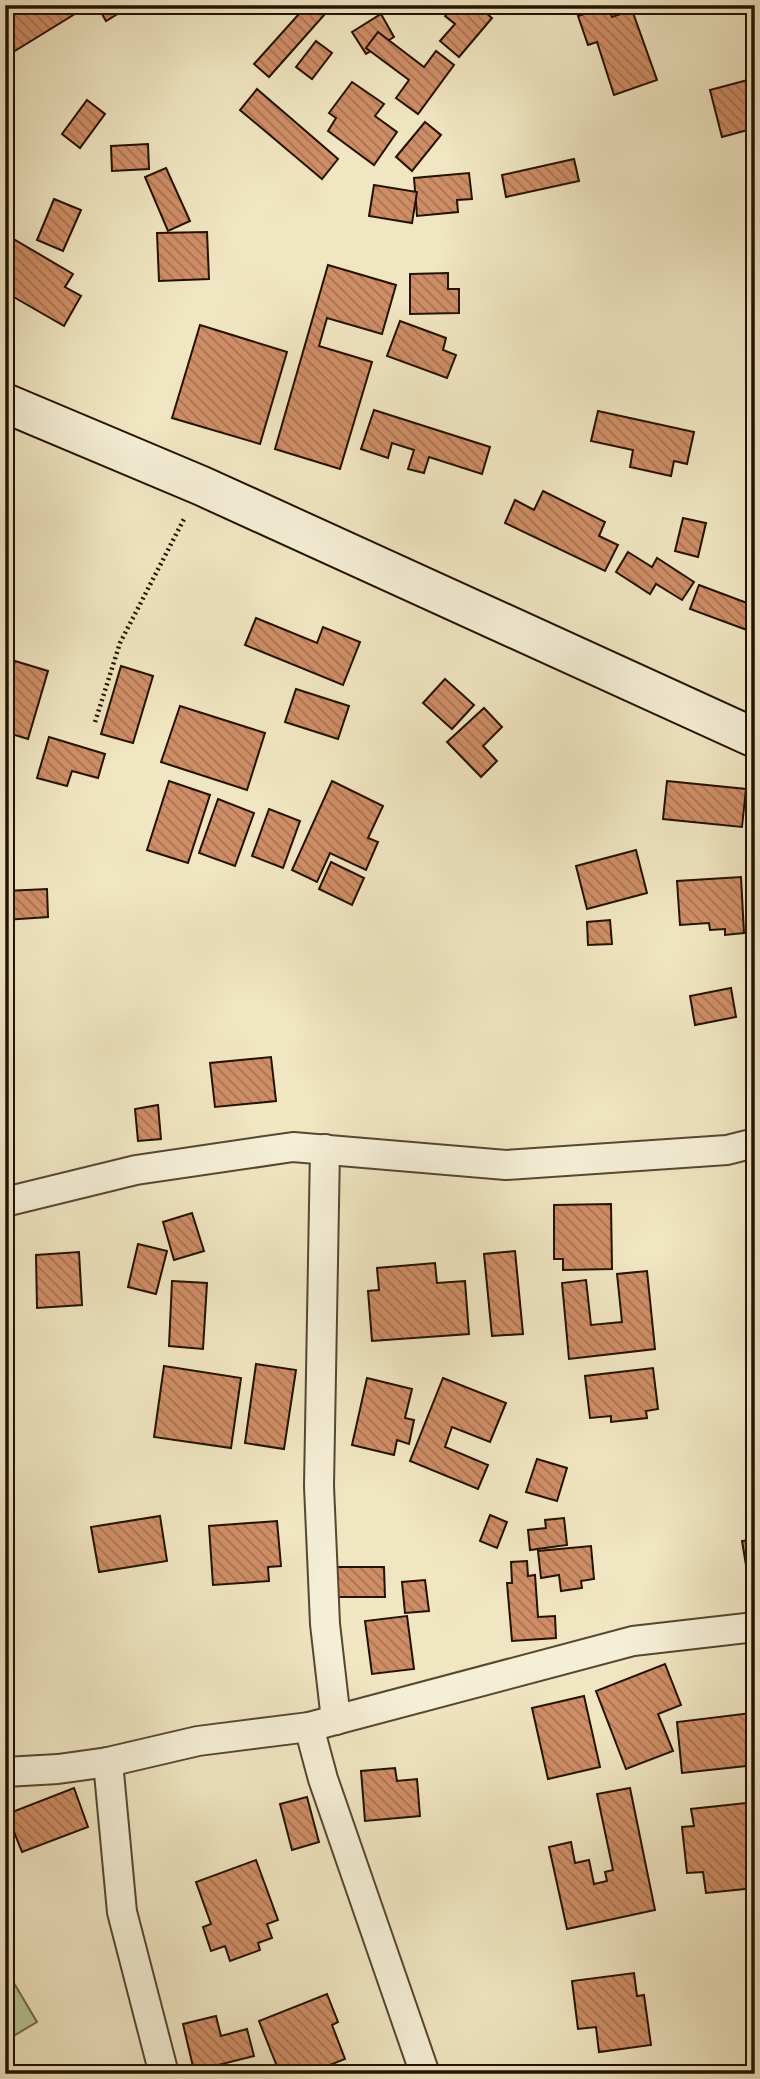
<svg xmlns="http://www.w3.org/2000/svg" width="760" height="2079" font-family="Vollkorn,serif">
	<defs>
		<pattern id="building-back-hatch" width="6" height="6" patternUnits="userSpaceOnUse" patternTransform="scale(1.75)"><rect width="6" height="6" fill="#cf8e66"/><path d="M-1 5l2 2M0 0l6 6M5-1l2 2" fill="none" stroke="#a87352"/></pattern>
	</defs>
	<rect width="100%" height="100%" fill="#f0e6c1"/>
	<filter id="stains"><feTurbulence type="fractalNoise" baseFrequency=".00286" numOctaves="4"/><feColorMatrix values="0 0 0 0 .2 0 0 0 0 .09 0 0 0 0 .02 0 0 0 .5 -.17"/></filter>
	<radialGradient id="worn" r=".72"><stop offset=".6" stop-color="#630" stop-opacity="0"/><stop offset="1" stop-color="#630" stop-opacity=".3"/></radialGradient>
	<!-- grass -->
	<polygon fill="#b8c594" stroke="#6e6c4a" stroke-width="2" points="5,1968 37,2022 5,2041"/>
	<!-- building -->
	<g fill="url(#building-back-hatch)" stroke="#231200" stroke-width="2">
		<polygon points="5,5 80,5 83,9 5,57"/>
		<polygon points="97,5 132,5 106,21"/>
		<polygon points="307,5 333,5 269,77 254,64"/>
		<polygon points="454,5 477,5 492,18 459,57 440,41 455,24 445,16"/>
		<polygon points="608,6 612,17 632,10 657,80 614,95 597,42 588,45 578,16"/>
		<polygon points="381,14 394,37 366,54 352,32"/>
		<polygon points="378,32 424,67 436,51 454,65 418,114 396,98 409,80 366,48"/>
		<polygon points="316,41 332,53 312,79 296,67"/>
		<polygon points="755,78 755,128 722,137 710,90"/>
		<polygon points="352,82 384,104 375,116 397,132 374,165 328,131 336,118 329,113"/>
		<polygon points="257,89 338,159 322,179 240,110"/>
		<polygon points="87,100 105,114 80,148 62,134"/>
		<polygon points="425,122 441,135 412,171 396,157"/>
		<polygon points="148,144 149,169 112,171 111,146"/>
		<polygon points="574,159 579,181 506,197 502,175"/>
		<polygon points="166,168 190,221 168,231 145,177"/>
		<polygon points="469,173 472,199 457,200 458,212 417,216 414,178"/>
		<polygon points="374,185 417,192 412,223 369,216"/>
		<polygon points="54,199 81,210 63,251 37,240"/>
		<polygon points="207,232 209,279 159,281 157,233"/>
		<polygon points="5,234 73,274 65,287 81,296 64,326 5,292"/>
		<polygon points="328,265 396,285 382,334 327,318 319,346 372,362 340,469 275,449"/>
		<polygon points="448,273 448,289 459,289 459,313 410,314 410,274"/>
		<polygon points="400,321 446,338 443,350 456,355 447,378 387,356"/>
		<polygon points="200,325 287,352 260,444 172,418"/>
		<polygon points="374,410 490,447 482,474 429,457 424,473 408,469 414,450 392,443 388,458 361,449"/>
		<polygon points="598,411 694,432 687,464 674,461 671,476 630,467 633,450 591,441"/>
		<polygon points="543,491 605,522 599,536 618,545 605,571 505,523 515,500 534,510"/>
		<polygon points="683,518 706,523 698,557 675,551"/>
		<polygon points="628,552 652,567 657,558 694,582 682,600 656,584 650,594 616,572"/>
		<polygon points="699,585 755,606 755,633 690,609"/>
		<polygon points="256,618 317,643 323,627 360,642 343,685 245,645"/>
		<polygon points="15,661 48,671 28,739 5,732 5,695"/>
		<polygon points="121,666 153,676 133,743 101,734"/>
		<polygon points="445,679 474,705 452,729 423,703"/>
		<polygon points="296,689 349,706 338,739 285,722"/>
		<polygon points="180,706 265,733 247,790 161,762"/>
		<polygon points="484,708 502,727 483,746 497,761 481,777 447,742"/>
		<polygon points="49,737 105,754 98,778 72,771 67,786 37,778"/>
		<polygon points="169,781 210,795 188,863 147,850"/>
		<polygon points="332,781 383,806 368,838 378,842 366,870 330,853 317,882 292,870"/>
		<polygon points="667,781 746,789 742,827 663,819"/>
		<polygon points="218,799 254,813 235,866 199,853"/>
		<polygon points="269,809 300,821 283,868 252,856"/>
		<polygon points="636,850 647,893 587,909 576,866"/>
		<polygon points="331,862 364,878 352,905 319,889"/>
		<polygon points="741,877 744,933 725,935 725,929 710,930 709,923 680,925 677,881"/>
		<polygon points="755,888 755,945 751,889"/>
		<polygon points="47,889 48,917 5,920 5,891"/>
		<polygon points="610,920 612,944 588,945 587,922"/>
		<polygon points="731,988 736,1017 695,1025 690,996"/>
		<polygon points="271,1057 276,1101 215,1107 210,1063"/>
		<polygon points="158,1105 161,1139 138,1141 135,1109"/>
		<polygon points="611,1204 612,1269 563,1270 563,1259 554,1259 554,1205"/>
		<polygon points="192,1213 204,1251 174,1260 163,1222"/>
		<polygon points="138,1244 167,1251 156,1294 128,1287"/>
		<polygon points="515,1251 523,1334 492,1336 484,1254"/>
		<polygon points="79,1252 82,1305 37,1308 36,1255"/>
		<polygon points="435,1263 437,1283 465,1281 469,1334 372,1341 368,1291 379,1290 377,1268"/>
		<polygon points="647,1271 655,1349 569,1359 562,1283 586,1280 591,1325 622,1322 617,1274"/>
		<polygon points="172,1281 207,1283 203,1349 169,1346"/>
		<polygon points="755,1325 755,1358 749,1326"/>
		<polygon points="256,1364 296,1370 284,1449 245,1443"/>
		<polygon points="164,1366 241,1378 231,1448 154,1437"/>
		<polygon points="653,1368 658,1409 646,1411 647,1418 611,1422 611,1416 590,1418 585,1376"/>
		<polygon points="367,1378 412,1389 405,1418 414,1420 409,1444 397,1440 394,1455 352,1445"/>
		<polygon points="443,1378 506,1403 490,1442 452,1427 445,1447 488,1465 478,1489 410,1461"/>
		<polygon points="537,1459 567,1468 557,1501 526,1492"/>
		<polygon points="490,1515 507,1522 497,1548 480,1541"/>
		<polygon points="160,1516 167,1561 99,1572 91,1527"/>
		<polygon points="564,1518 567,1545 530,1550 528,1530 546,1528 545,1520"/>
		<polygon points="277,1521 281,1566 268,1567 269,1581 213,1585 209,1526"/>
		<polygon points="755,1539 755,1582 749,1583 742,1541"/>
		<polygon points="591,1546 594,1579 581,1581 582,1588 561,1591 559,1575 541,1578 538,1551"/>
		<polygon points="527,1561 528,1576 535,1575 538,1617 555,1616 556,1638 512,1641 507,1583 512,1583 511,1562"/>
		<polygon points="333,1567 384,1567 385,1597 333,1597"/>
		<polygon points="425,1580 429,1611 405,1613 402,1582"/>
		<polygon points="407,1616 414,1669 372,1674 365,1621"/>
		<polygon points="665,1664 681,1705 658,1714 673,1751 626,1769 596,1691"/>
		<polygon points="584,1696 600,1767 548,1779 532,1708"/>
		<polygon points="751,1713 755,1765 682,1773 677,1722"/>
		<polygon points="395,1768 397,1781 417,1779 420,1816 365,1821 361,1771"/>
		<polygon points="74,1788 88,1827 22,1852 7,1814"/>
		<polygon points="630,1788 655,1910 567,1929 549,1847 571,1842 575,1863 589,1860 594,1884 607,1881 605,1872 613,1870 597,1794"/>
		<polygon points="307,1797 319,1842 292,1850 280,1804"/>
		<polygon points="755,1802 755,1888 706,1893 703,1872 687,1873 682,1827 694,1826 691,1809"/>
		<polygon points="256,1860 278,1920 267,1924 272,1938 258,1943 260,1950 230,1961 225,1946 211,1951 203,1927 211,1924 196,1882"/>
		<polygon points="634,1973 637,1996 644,1995 651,2045 599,2052 596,2027 578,2029 572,1981"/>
		<polygon points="327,1994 338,2022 332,2025 345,2059 317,2070 318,2074 280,2074 259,2021"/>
		<polygon points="216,2016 221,2036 247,2029 254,2056 194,2071 183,2024"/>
	</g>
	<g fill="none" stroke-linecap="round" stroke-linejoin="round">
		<!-- minor casing -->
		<g stroke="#564730" stroke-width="32">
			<g id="minor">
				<polyline points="325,1149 319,1486 325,1624 336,1720"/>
				<polyline points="5,1202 136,1170 293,1147 506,1165 727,1150 755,1143"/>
				<polyline points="309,1727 323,1779 425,2074"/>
				<polyline points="108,1762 122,1912 164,2074"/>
				<polyline points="5,1772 58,1769 108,1762 198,1741 309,1727 633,1641 755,1627"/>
			</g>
		</g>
		<!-- secondary casing -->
		<g stroke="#231200" stroke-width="42">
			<polyline id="secondary" points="5,403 202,486 755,738"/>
		</g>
		<!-- path -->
		<polyline stroke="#231200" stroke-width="4.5" stroke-dasharray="2 3.5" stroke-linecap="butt" points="95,722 120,643 185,517"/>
		<!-- minor -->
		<use href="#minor" stroke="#f5efd7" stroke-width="28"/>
		<!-- secondary -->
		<use href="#secondary" stroke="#f5efd7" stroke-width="38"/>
	</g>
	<!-- margin -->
	<rect width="760" height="2079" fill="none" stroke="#f0e6c1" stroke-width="28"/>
	<rect x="7" y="7" width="746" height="2065" fill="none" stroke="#231200" stroke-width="3.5"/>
	<rect x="14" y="14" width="732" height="2051" fill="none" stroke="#231200" stroke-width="2"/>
	<rect width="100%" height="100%" filter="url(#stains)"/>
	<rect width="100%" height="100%" fill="url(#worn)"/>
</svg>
